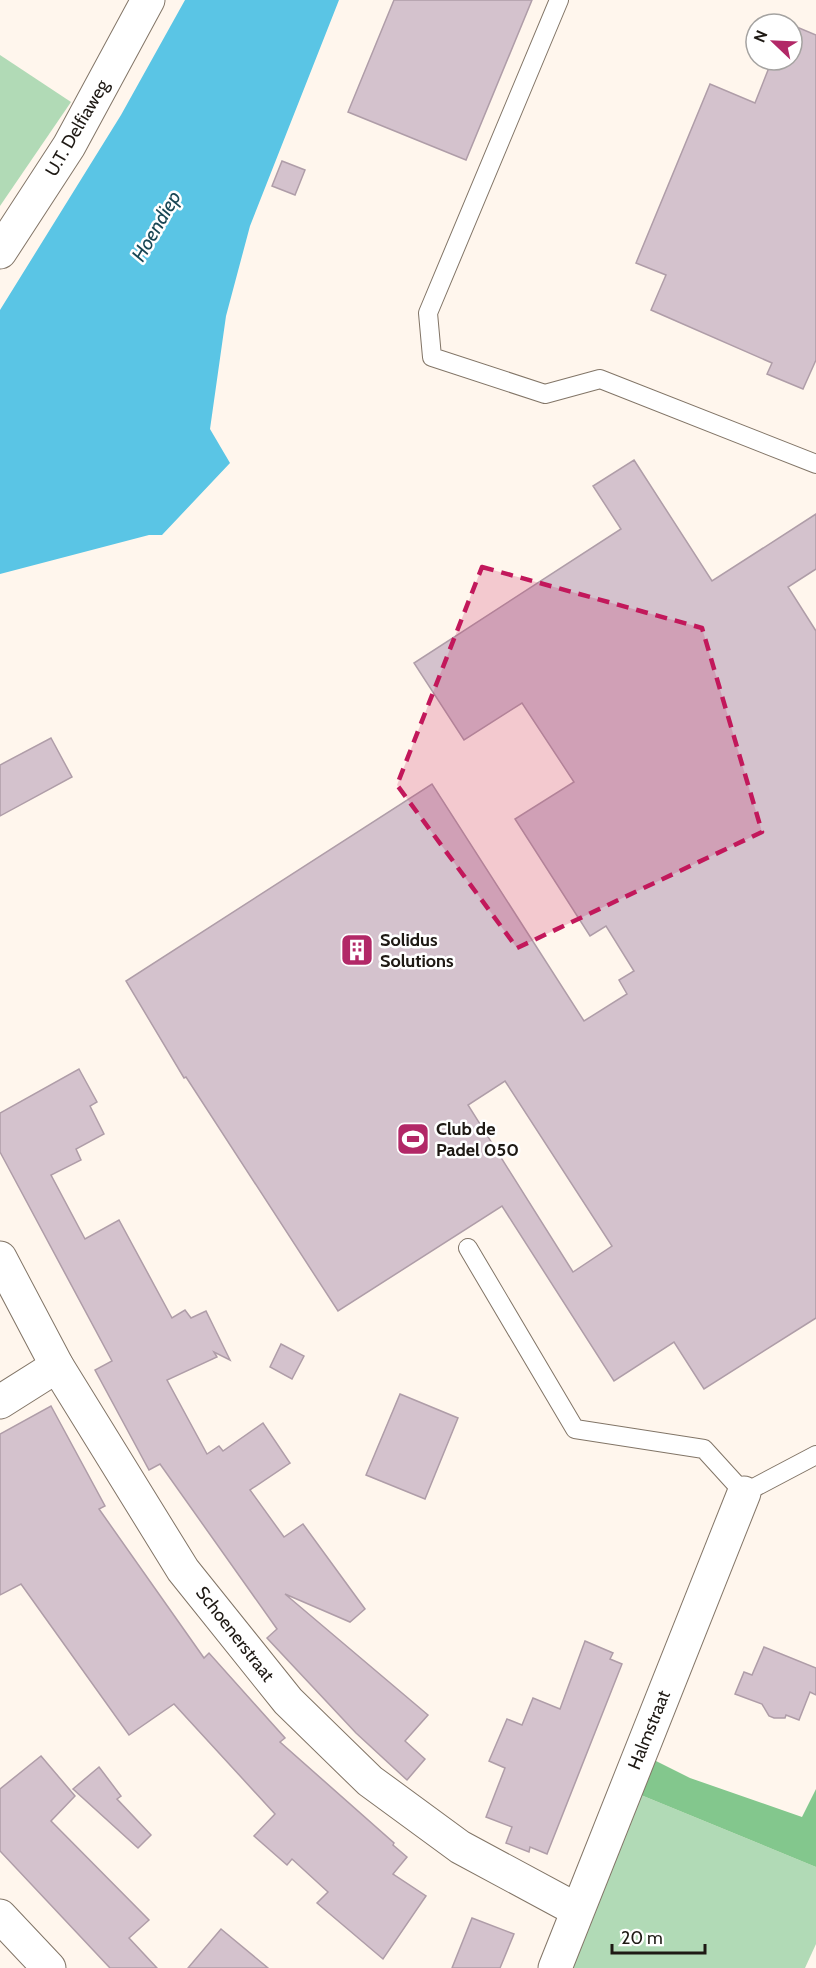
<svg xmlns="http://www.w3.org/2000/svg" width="816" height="1968" font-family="Cabin,sans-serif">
	<rect width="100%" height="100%" fill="#fff6ed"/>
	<!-- green -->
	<g fill="#b1dab6">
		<polygon points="0,55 71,102 0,206"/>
		<polygon points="636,1793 816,1867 816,1944 805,1968 571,1968"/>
	</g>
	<!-- forest -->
	<polygon fill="#83c78d" points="650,1758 690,1778 802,1817 816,1789 816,1867 636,1793"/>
	<!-- water -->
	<polygon fill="#5ac5e5" points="185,0 339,0 250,226 226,316 210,429 230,463 162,535 149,535 0,574 0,310 121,115"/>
	<!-- building -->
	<g fill="#d4c2cd" stroke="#af9da8" stroke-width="1.5" fill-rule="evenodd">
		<polygon points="394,0 532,0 466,160 348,112"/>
		<polygon points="792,25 816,35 816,360 803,389 767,374 772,363 651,310 666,275 636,263 710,84 755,103 772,60 792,60"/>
		<polygon points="282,161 305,170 295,195 272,186"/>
		<path d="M634 460 712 581 816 514V569L788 587 816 631V1318L704 1389 674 1342 614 1381 502 1206 338 1311 186 1077 184 1078 126 981 432 784 584 1021 627 994 619 980 634 971 606 926 590 936 515 819 574 782 522 703 464 740 414 663 621 529 593 486ZM505 1081 612 1246 573 1272 468 1105Z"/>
		<polygon points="51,738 72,777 0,816 0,765"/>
		<polygon points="79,1069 97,1102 90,1106 104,1134 76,1149 81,1160 51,1175 85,1239 119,1220 172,1318 185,1310 191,1318 206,1311 230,1360 214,1352 217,1357 167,1380 207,1454 219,1446 223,1451 263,1423 290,1463 250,1490 284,1537 303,1524 365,1609 350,1622 285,1594 428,1715 405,1741 425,1759 407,1780 356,1733 267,1638 277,1629 160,1464 149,1470 95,1370 112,1361 0,1152 0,1113"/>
		<polygon points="281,1344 304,1356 292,1379 270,1367"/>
		<polygon points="400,1394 458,1418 425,1499 366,1475"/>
		<polygon points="51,1406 105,1506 99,1509 204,1658 209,1653 285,1738 280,1742 394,1843 393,1845 407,1857 393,1874 426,1896 383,1959 317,1903 328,1892 292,1859 287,1865 254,1836 275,1814 174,1704 129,1735 21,1584 0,1595 0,1434"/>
		<polygon points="585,1641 613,1653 610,1659 622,1664 547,1854 530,1847 529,1852 506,1843 512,1827 486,1817 505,1768 489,1761 507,1719 522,1725 533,1698 560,1709"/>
		<polygon points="764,1647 816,1668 816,1695 810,1692 799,1720 786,1715 785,1718 774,1718 769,1716 762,1704 735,1694 744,1672 752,1675"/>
		<polygon points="41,1756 75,1796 51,1821 149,1920 129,1938 157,1968 110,1968 0,1851 0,1789"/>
		<polygon points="99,1767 121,1796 117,1799 151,1835 138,1848 73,1789"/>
		<polygon points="472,1918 514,1934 500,1968 452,1968"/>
		<polygon points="221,1929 268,1968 188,1968"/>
	</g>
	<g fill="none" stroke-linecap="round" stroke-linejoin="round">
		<!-- lane casing -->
		<g stroke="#827567" stroke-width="20">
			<g id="lane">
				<polyline points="559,0 428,313 432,357 545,394 600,379 816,464"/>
				<polyline points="468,1248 575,1429 704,1449 744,1493 816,1455"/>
			</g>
		</g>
		<!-- street casing -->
		<g stroke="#827567" stroke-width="35">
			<g id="street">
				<polyline points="0,252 69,146 148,0"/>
				<polyline points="0,1258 57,1366 183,1570 288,1701 370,1781 460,1847 577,1910"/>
				<polyline points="0,1402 57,1366"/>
				<polyline points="0,1916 49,1968"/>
				<polyline points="555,1968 744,1493"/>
			</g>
		</g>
		<!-- lane -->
		<use href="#lane" stroke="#fff" stroke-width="18"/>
		<!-- street -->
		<use href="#street" stroke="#fff" stroke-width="33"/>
	</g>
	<!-- marked area -->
	<path fill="#c2185b" fill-opacity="0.2" stroke="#c2185b" stroke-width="4.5" stroke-dasharray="12 8" stroke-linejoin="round" d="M482 567 702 628 762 832 517 948 397 785Z"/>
	<!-- icons -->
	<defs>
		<g id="building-square" transform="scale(1.725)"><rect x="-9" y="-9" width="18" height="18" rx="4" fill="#b22867" stroke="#fff"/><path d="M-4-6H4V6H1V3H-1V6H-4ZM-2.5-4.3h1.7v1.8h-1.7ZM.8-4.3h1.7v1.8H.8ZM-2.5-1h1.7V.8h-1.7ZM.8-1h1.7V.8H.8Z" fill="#fff"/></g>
		<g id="stadium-square" transform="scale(1.725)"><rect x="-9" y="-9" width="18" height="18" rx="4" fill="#b22867" stroke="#fff"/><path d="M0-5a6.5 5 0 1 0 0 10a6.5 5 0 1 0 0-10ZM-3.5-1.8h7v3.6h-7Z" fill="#fff"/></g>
	</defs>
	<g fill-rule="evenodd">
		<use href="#building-square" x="357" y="950"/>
		<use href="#stadium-square" x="413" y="1139"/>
	</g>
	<g text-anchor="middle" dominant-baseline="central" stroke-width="5" stroke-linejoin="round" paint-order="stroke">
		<!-- street labels -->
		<g font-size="18" fill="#1e1914" stroke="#fff">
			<text transform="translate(77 128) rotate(-60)">U.T. Delfiaweg</text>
			<text transform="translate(235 1634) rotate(52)">Schoenerstraat</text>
			<text transform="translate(649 1730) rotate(-68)">Halmstraat</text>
		</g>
		<!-- poi labels -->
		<g font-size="18" font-weight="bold" fill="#1e1914" stroke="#fff" text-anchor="start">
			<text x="380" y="940">Solidus<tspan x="380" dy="21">Solutions</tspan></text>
			<text x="436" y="1129">Club de<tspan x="436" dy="21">Padel 050</tspan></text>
		</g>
		<!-- water labels -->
		<g font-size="20" font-style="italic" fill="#184755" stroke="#fff">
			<text transform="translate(156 226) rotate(-60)">Hoendiep</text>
		</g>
	</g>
	<!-- north arrow -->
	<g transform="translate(774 42) rotate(293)"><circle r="28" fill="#ffffff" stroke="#a5a3a1" stroke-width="1.5"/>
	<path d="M0-4.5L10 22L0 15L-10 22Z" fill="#b22867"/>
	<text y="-9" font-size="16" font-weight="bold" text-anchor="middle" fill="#1e1914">N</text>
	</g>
	<!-- scale -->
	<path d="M612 1944v9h93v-9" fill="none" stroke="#1e1914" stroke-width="3"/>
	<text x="621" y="1944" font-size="18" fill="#1e1914" stroke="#ffffff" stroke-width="4.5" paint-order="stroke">20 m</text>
</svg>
